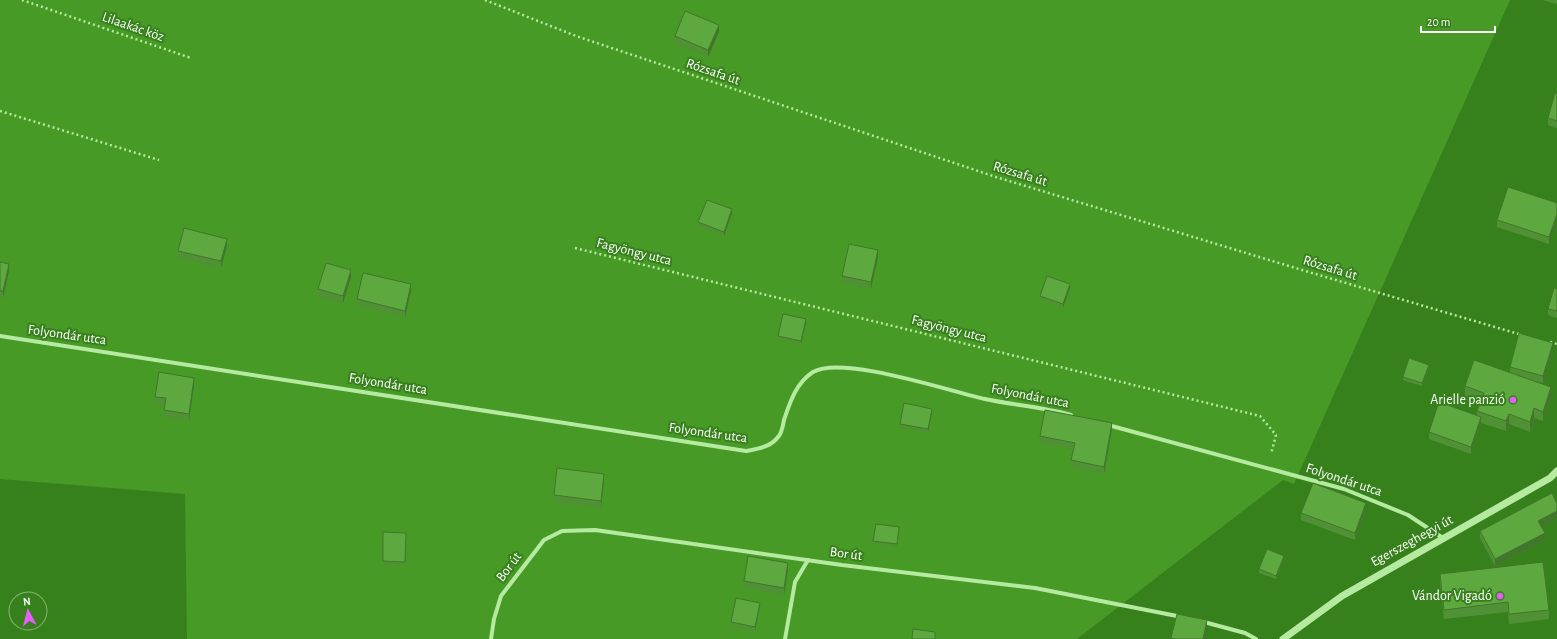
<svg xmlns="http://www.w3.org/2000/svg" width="1557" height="639" font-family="'Alegreya Sans',sans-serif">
	<rect width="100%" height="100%" fill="#37811c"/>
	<!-- green -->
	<polygon fill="#479a25" points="0,0 1510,0 1294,484 1283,480 1077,639 187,639 185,494 0,479"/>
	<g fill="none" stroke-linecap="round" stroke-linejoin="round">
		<!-- path -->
		<g stroke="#b5eaa0" stroke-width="2.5" stroke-dasharray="2 3" stroke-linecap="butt">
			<polyline points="22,0 191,58"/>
			<polyline points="485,0 576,36 996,177 1302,270 1522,335"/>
			<polyline points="0,111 159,160"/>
			<polyline points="575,248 1260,416 1276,435 1271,454"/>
			<polyline points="1550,342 1557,344"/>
		</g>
		<!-- minor -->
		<g stroke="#b5eaa0" stroke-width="4">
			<path d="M0 336 746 451C757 449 771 447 778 437 782 433 783 425 784 420 790 402 796 383 813 372 842 355 949 391 985 399 1013 405 1042 407 1071 415"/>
			<polyline points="1108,425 1344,489 1408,515 1443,538"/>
			<polyline points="1204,622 1245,633 1256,639"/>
			<polyline points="491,639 494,619 501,596 544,540 562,531 595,530 842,565 1035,588 1182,617"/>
			<polyline points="785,639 795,582 808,560"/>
		</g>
		<!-- tertiary -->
		<polyline stroke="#b5eaa0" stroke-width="7" points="1283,639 1342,596 1550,478 1557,471"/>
	</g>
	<!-- wall -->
	<g fill="#519136">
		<polygon points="1542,0 1557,0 1557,4"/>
		<polygon points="719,32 708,57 675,43 675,36"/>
		<polygon points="1557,94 1557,128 1548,125 1548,118"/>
		<polygon points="1557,203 1549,244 1497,227 1497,220"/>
		<polygon points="732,213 724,236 698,226 698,222"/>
		<polygon points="227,246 221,268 178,258 178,251"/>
		<polygon points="878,257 871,289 842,283 842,276"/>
		<polygon points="0,262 9,271 3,298 0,297"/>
		<polygon points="351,277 343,303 318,296 318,289"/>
		<polygon points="1070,288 1063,308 1040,299 1040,296"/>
		<polygon points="1557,289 1557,318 1548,315 1548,309"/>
		<polygon points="411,291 405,317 357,306 357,299"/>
		<polygon points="806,323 801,344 778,339 778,336"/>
		<polygon points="1553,350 1543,383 1528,379 1551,397 1543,421 1534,418 1530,432 1509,424 1506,431 1481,423 1471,454 1429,439 1429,432 1477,416 1477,411 1480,401 1465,396 1465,386 1510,373 1510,367"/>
		<polygon points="1429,368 1422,386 1403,380 1403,377"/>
		<polygon points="194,385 189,421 164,417 165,405 155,404 155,397"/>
		<polygon points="932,413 928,433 900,427 900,424"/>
		<polygon points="1112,429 1104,474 1071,467 1071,460 1073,449 1040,443 1040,436"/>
		<polygon points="604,481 601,508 554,502 554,495"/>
		<polygon points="1366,510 1355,540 1301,520 1301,513"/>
		<polygon points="1557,518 1541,526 1545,540 1495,566 1480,538 1480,531"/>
		<polygon points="899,531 897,547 873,544 873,541"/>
		<polygon points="383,532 406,533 405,565 383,565"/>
		<polygon points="1284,560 1276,579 1259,573 1259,569"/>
		<polygon points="788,570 784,595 744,588 744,581"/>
		<polygon points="1440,574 1549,610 1549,619 1509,624 1508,612 1444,619 1440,584"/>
		<polygon points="760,606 755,631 731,626 731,622"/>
	</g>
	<!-- shaded-wall -->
	<g fill="#42762c">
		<polygon points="719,25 719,32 708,57 708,50"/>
		<polygon points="732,209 732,213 724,236 724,232"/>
		<polygon points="1557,214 1557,220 1549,244 1549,237"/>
		<polygon points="227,239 227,246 221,268 221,261"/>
		<polygon points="878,250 878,257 871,289 871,282"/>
		<polygon points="9,264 9,271 3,298 3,291"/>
		<polygon points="351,270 351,277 343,303 343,296"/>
		<polygon points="411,284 411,291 405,317 405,311"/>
		<polygon points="1070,284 1070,288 1063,308 1063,304"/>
		<polygon points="806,319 806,323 801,344 801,341"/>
		<polygon points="1553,343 1553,350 1543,383 1543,376"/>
		<polygon points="1429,365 1429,368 1422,386 1422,383"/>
		<polygon points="194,378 194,385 189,421 189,414"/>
		<polygon points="1551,387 1551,397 1543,421 1543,412"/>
		<polygon points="1534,408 1534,418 1530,432 1530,422"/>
		<polygon points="932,409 932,413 928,433 928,429"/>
		<polygon points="1509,414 1509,424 1506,431 1506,421"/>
		<polygon points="1481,417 1481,424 1471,454 1471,447"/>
		<polygon points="1112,423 1112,429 1104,474 1104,467"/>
		<polygon points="604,474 604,481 601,508 601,501"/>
		<polygon points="1366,503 1366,510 1355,540 1355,533"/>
		<polygon points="1557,511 1557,518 1538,528 1538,521"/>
		<polygon points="1545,533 1545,540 1495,566 1495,559"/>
		<polygon points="1284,556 1284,560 1276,579 1276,576"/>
		<polygon points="788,563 788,570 784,595 784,588"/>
		<polygon points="760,603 760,606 755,631 755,627"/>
		<polygon points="1207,620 1207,627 1205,639 1203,639"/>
	</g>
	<!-- building -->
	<g fill="#5ea93f" stroke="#42762c">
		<polygon points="685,11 719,25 708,50 675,36"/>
		<polygon points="1555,93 1557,94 1557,121 1548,118"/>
		<polygon points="1508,187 1557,203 1557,214 1549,237 1497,220"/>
		<polygon points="707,200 732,209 724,232 698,222"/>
		<polygon points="184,228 227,239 221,261 178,251"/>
		<polygon points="849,244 878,250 871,282 842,276"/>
		<polygon points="0,262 9,264 3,291 0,291"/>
		<polygon points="326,263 351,270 343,296 318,289"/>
		<polygon points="363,273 411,284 405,311 357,299"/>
		<polygon points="1047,276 1070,284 1063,304 1040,296"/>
		<polygon points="1554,288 1557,289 1557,311 1548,309"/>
		<polygon points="783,314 806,319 801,341 778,336"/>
		<polygon points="1519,333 1553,343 1543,376 1510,367"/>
		<polygon points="1409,358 1429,365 1422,383 1403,377"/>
		<polygon points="1474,360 1551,387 1543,412 1534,408 1530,422 1509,414 1506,421 1477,411 1484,393 1465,386"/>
		<polygon points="159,372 194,378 189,414 164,410 166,398 155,397"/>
		<polygon points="1439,402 1481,417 1471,447 1429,432"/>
		<polygon points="904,403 932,409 928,429 900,424"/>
		<polygon points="1045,410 1112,423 1104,467 1071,460 1075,443 1040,436"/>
		<polygon points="557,468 604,474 601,501 554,495"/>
		<polygon points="1313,483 1366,503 1355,533 1301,513"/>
		<polygon points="1552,493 1557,504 1557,511 1538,521 1545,533 1495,559 1480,531"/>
		<polygon points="876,524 899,527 897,544 873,541"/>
		<polygon points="383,532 406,533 405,562 383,561"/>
		<polygon points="1267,549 1284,556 1276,576 1259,569"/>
		<polygon points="748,556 788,563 784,588 744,581"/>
		<polygon points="1543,562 1549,610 1509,614 1508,602 1444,610 1440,574"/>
		<polygon points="736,598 760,603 755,627 731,622"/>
		<polygon points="1177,614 1207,620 1203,639 1175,639 1171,638"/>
		<polygon points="913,629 935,632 935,639 912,639"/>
	</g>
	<!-- markers -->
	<g fill="#e75dfb" stroke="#37811c" stroke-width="1.5">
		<circle cx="1513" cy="400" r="4"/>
		<circle cx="1500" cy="596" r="4"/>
	</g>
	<g text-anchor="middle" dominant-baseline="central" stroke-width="4" stroke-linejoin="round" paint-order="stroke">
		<!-- street labels -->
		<g font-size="14" fill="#fff" stroke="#37811c">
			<text transform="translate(133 27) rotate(19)">Lilaakác köz</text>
			<text transform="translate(713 72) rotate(19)">Rózsafa út</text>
			<text transform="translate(1020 174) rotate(17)">Rózsafa út</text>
			<text transform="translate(634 252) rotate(14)">Fagyöngy utca</text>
			<text transform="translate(1330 268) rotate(17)">Rózsafa út</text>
			<text transform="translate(949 329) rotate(14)">Fagyöngy utca</text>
			<text transform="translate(67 335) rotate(8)">Folyondár utca</text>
			<text transform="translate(388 384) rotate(9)">Folyondár utca</text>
			<text transform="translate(1030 396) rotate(11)">Folyondár utca</text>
			<text transform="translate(708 433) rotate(8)">Folyondár utca</text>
			<text transform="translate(1344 480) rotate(18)">Folyondár utca</text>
			<text transform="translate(1412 541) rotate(-29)">Egerszeghegyi út</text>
			<text transform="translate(846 554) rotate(8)">Bor út</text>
			<text transform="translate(509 567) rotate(-53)">Bor út</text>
		</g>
		<!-- poi labels -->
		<g font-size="14" fill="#fff" stroke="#37811c" text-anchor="end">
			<text x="1505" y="400">Arielle panzió</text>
			<text x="1492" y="596">Vándor Vigadó</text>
		</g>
	</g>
	<!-- north arrow -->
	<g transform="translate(28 611) rotate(353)"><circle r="19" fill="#37811c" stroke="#87b377"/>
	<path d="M0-3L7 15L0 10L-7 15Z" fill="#e75dfb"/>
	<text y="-6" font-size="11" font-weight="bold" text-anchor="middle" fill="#ffffff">N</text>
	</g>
	<!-- scale -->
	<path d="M1421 26v6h74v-6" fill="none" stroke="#ffffff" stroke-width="2"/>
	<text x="1427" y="26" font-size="12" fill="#ffffff" stroke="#37811c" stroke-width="3" paint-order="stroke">20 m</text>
</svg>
